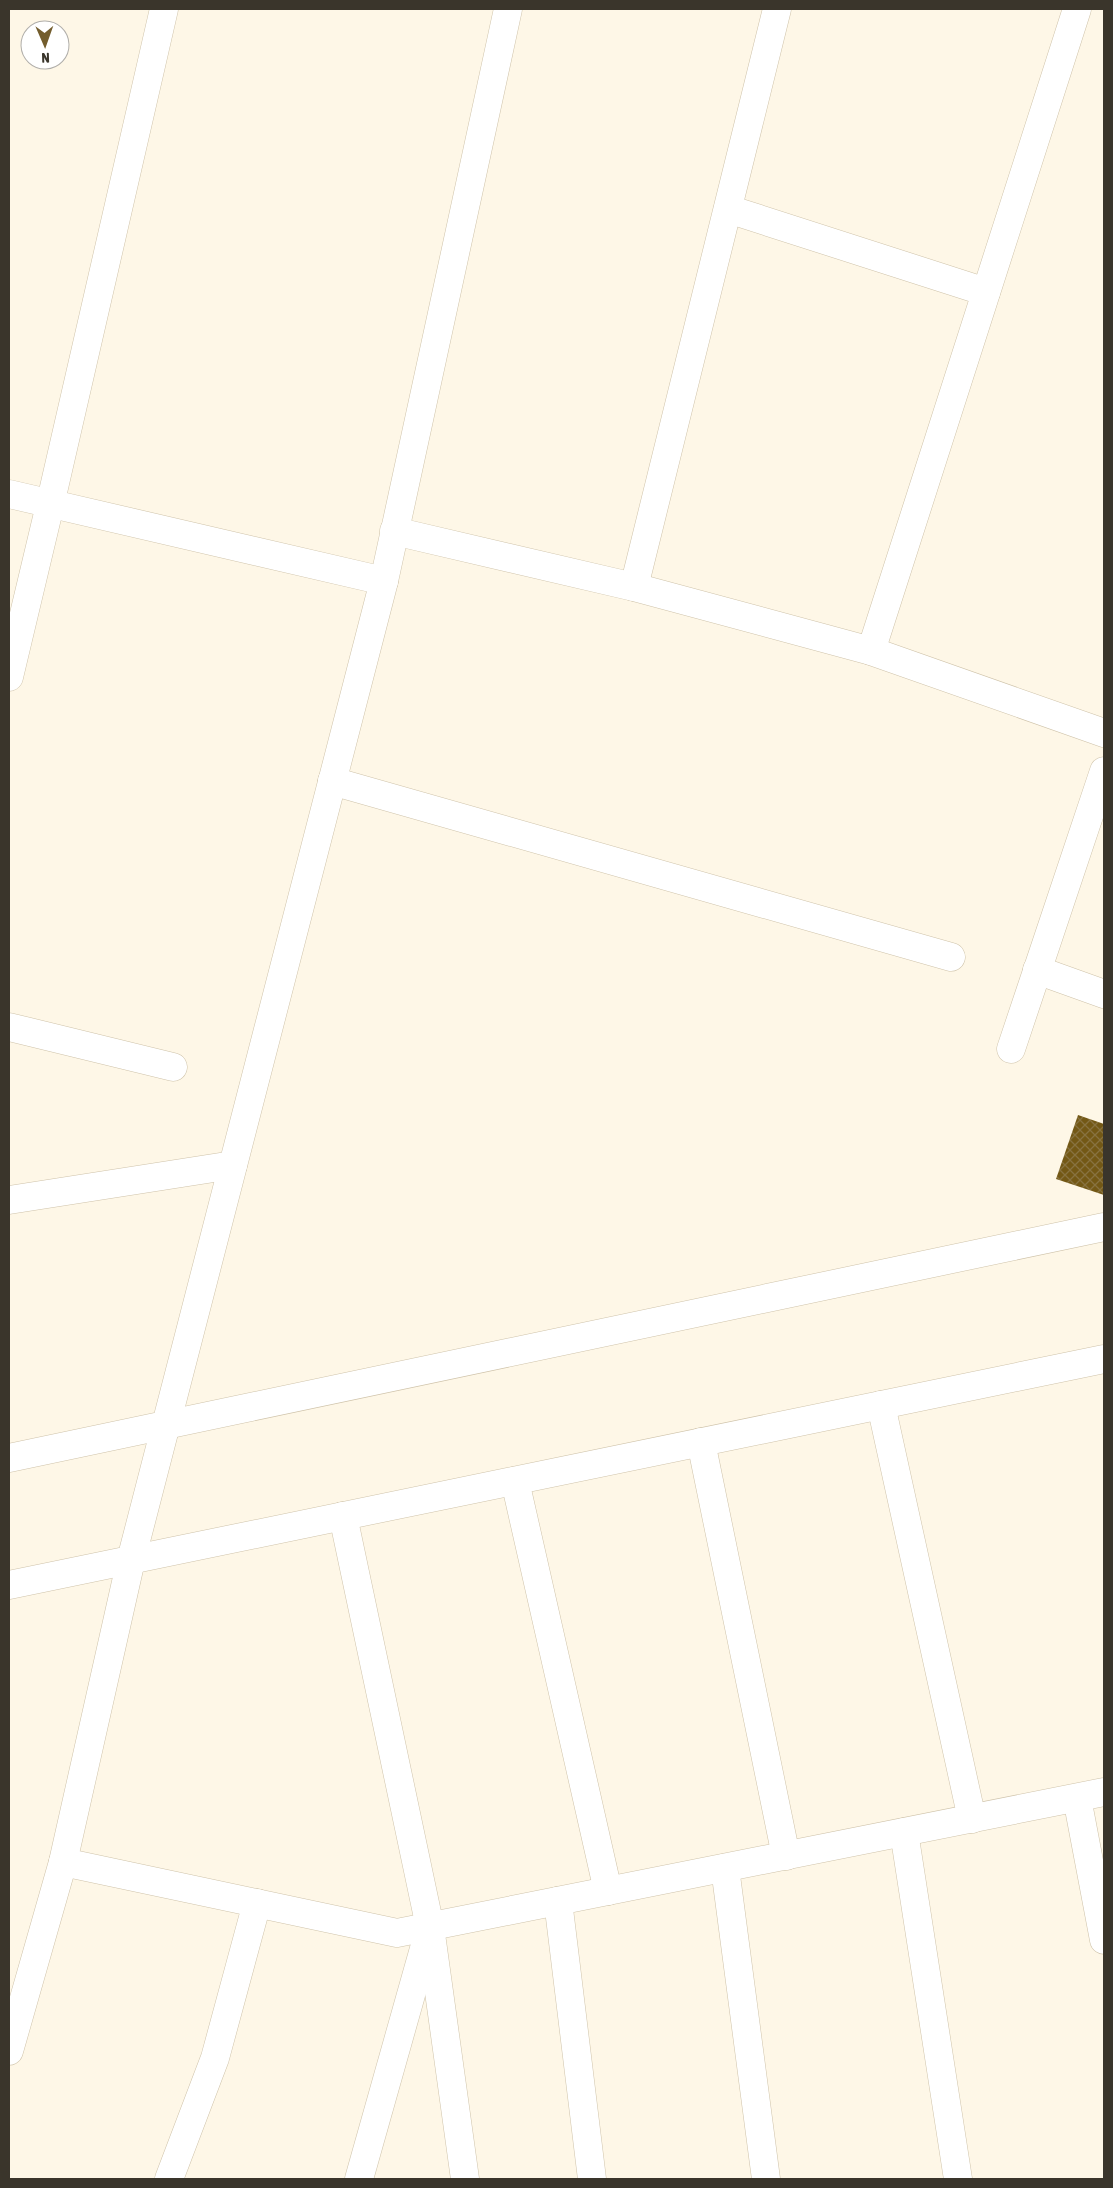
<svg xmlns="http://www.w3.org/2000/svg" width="1113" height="2188" font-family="'Asap Condensed',sans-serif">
	<defs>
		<pattern id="building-cross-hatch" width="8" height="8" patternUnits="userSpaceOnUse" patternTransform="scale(1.25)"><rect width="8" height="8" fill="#735815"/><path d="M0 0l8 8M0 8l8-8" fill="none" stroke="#877240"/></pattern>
	</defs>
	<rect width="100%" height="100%" fill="#fef7e7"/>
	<!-- building -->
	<polygon fill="url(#building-cross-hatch)" points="1078,1115 1104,1124 1104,1195 1056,1179"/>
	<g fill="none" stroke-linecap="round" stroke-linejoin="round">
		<!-- minor casing -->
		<g stroke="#cfc3aa" stroke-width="29">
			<g id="minor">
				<polyline points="728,209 986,292"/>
				<polyline points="9,494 384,581"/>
				<polyline points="394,531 634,587 871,651 1104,733"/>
				<polyline points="634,587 777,9"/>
				<polyline points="871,651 1077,9"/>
				<polyline points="9,677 50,505 164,9"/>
				<polyline points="332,781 951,957"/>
				<polyline points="1037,970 1104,994"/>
				<polyline points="9,1027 173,1067"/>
				<polyline points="1011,1049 1104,771"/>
				<polyline points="9,1200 233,1165"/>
				<polyline points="881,1405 972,1819"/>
				<polyline points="701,1442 786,1856"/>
				<polyline points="9,1458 1104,1227"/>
				<polyline points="515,1481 608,1891"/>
				<polyline points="343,1516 430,1927 465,2179"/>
				<polyline points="9,1585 1104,1359"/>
				<polyline points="1077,1798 1104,1940"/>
				<polyline points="904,1832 958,2179"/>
				<polyline points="63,1862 397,1933 1104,1792"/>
				<polyline points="725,1868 766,2179"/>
				<polyline points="558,1901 592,2179"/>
				<polyline points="9,2051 63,1862 131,1560 384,581 508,9"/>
				<polyline points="169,2179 215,2058 257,1903"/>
				<polyline points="359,2179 427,1938"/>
			</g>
		</g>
		<!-- minor -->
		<use href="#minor" stroke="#fff" stroke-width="28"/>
	</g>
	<!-- border -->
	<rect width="1113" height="2188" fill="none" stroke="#3a352b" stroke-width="20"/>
	<!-- north arrow -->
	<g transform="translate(45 45) rotate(178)"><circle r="24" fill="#ffffff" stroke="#b0aeaa"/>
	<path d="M0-4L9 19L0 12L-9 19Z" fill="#735d2d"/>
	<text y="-8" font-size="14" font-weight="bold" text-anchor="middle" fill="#3a352b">N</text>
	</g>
</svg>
